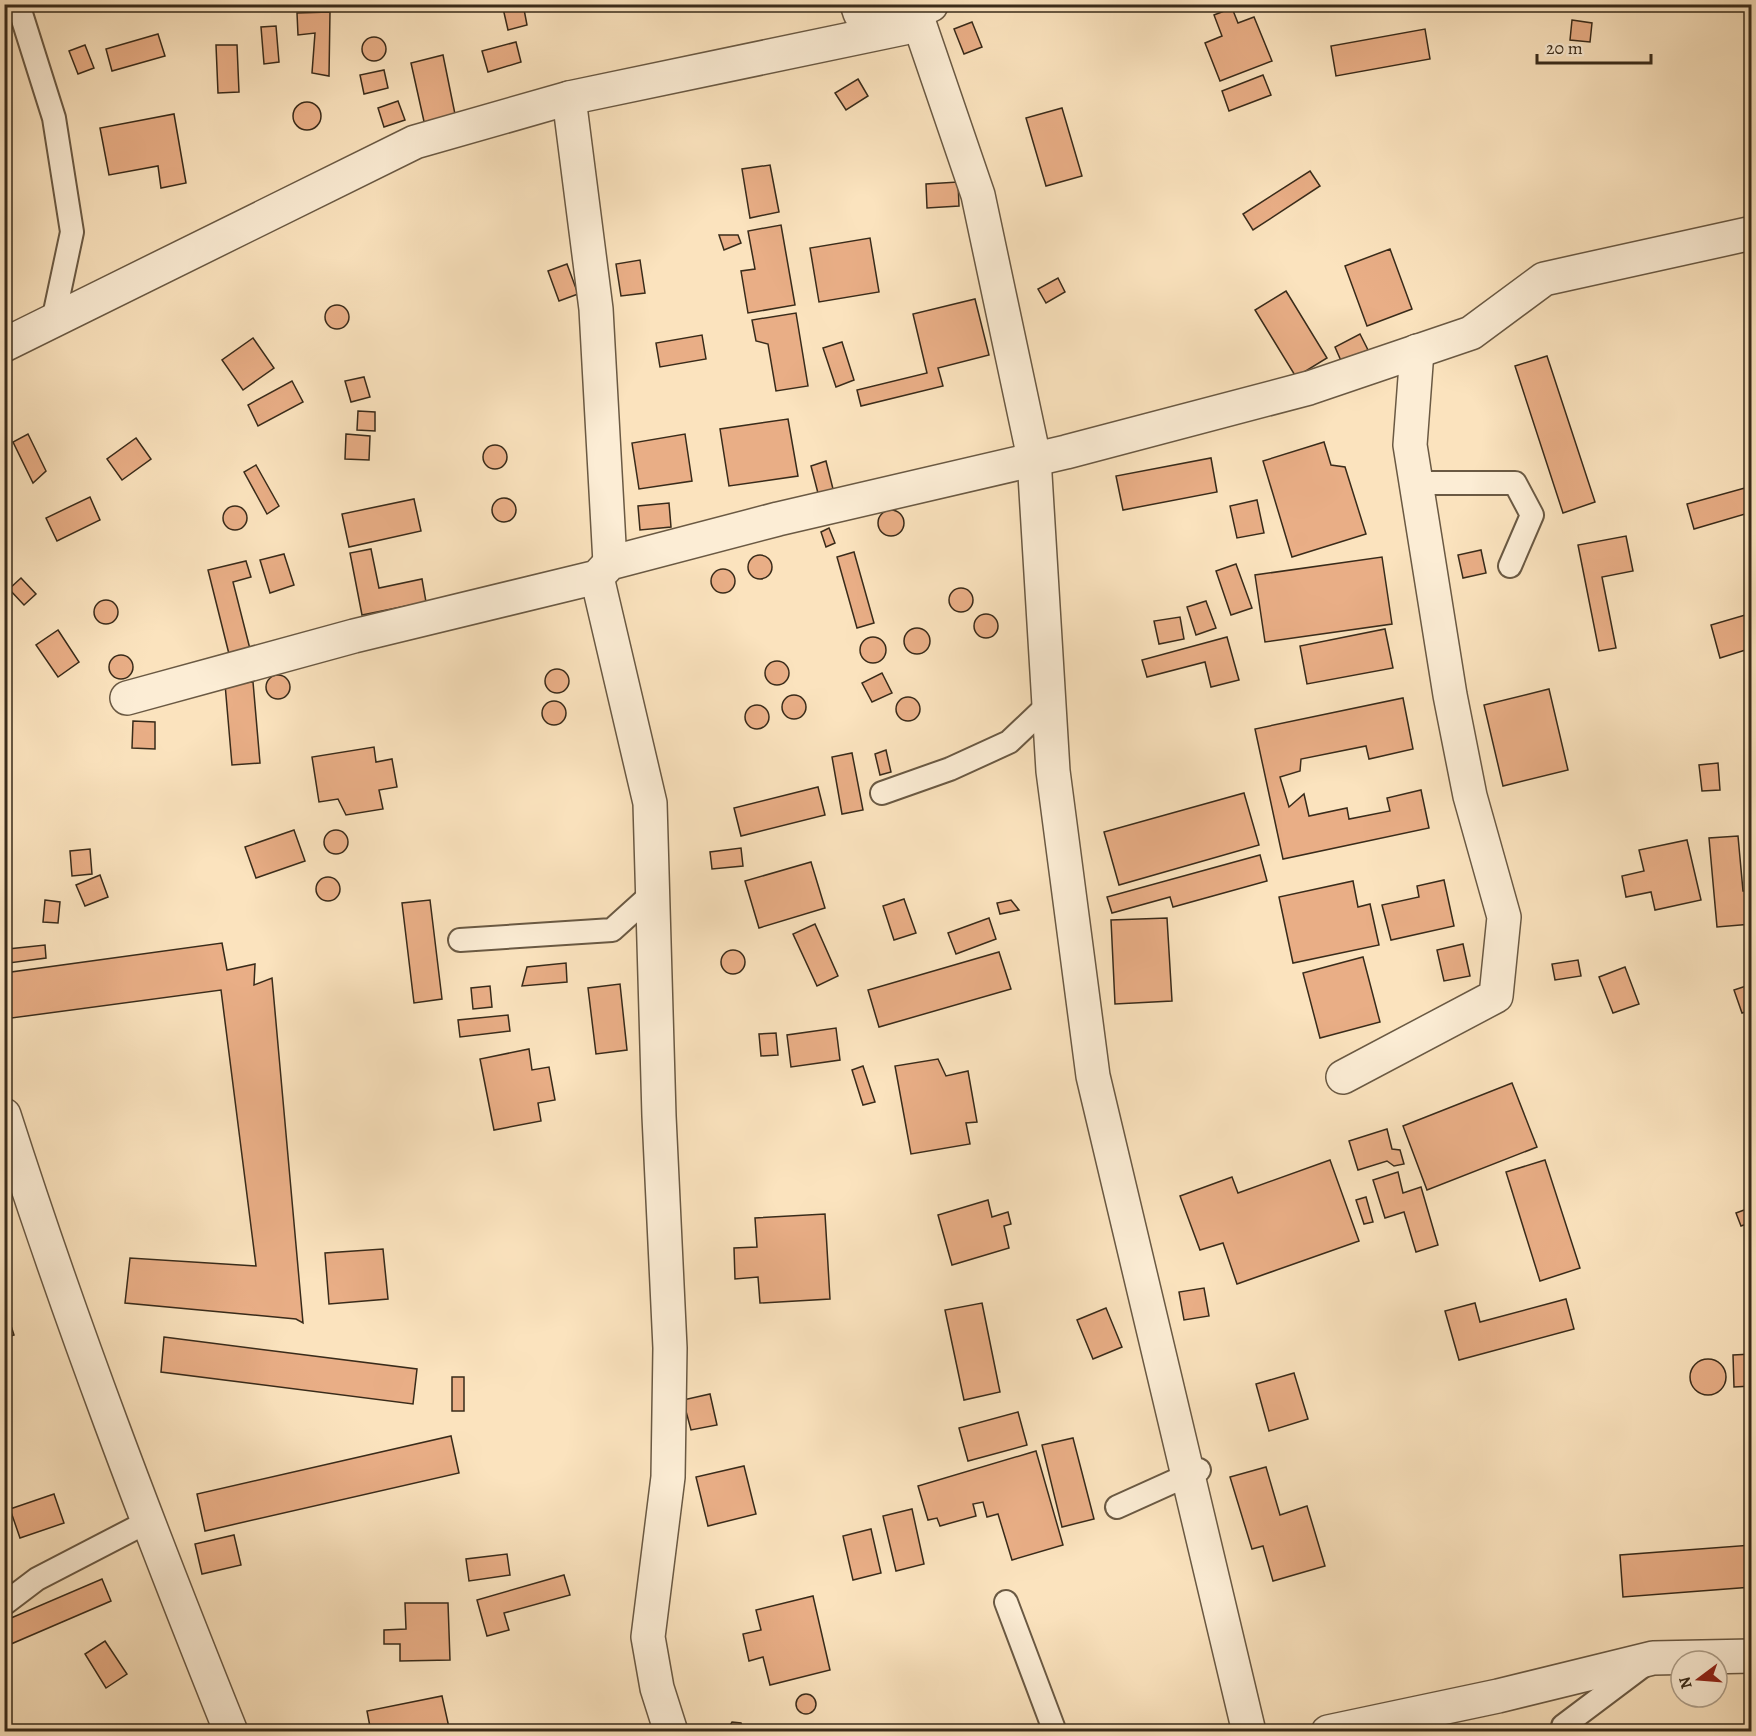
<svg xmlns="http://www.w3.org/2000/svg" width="1756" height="1736" font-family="Alegreya,serif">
	<rect width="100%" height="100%" fill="#fbe3be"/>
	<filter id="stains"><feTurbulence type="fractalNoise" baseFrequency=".00333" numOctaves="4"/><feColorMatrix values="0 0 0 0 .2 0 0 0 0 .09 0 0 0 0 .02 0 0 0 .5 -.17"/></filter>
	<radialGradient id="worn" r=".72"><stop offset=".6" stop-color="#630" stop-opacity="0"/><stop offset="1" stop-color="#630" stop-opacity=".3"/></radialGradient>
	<!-- building -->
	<g fill="#e9ae86" stroke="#392b1a" stroke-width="1.5">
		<polygon points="379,4 375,10 369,11 360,4"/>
		<polygon points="502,4 523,4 527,25 508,30"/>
		<polygon points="1232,8 1238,23 1254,17 1272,61 1220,81 1205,43 1222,36 1214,15"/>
		<polygon points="330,12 329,76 312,73 315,33 298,35 297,13"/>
		<polygon points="1572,20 1592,23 1590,42 1570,40"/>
		<polygon points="972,22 982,47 964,54 954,29"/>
		<polygon points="276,26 279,62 264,64 261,27"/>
		<polygon points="1425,29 1430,59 1336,76 1331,46"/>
		<polygon points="158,34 165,56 112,71 106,49"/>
		<circle cx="374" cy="49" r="12"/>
		<polygon points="516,42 521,62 488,72 482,51"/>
		<polygon points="85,45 94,68 78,74 69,51"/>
		<polygon points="216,45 237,45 239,92 218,93"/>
		<polygon points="443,55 456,119 425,126 411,63"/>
		<polygon points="384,70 388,88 364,94 360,75"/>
		<polygon points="1263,75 1271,95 1229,111 1222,91"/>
		<polygon points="858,79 868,96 846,110 835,93"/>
		<polygon points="398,101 405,120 384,127 378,108"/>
		<circle cx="307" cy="116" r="14"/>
		<polygon points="1062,108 1082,176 1046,186 1026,118"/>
		<polygon points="174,114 186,183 161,188 158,166 109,175 100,128"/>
		<polygon points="770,165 779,212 750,218 742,169"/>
		<polygon points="1310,171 1320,186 1253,230 1243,214"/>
		<polygon points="958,182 959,206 927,208 926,184"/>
		<polygon points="781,225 795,305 748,313 741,271 755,269 748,231"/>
		<polygon points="719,235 738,235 741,243 724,250"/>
		<polygon points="870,238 879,292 819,302 810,248"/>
		<polygon points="1390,249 1412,309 1367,326 1345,266"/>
		<polygon points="640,260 645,293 621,296 616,264"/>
		<polygon points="567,264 578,294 559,301 548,271"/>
		<polygon points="1058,278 1065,292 1046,303 1038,289"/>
		<polygon points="1286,291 1327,358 1296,377 1255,310"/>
		<polygon points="975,299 989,355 938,368 943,386 861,406 857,390 927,373 913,314"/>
		<circle cx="337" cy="317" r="12"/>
		<polygon points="796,313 808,386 776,391 768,344 756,341 752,320"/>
		<polygon points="1360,334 1368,350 1342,363 1335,347"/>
		<polygon points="702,335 706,359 660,367 656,343"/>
		<polygon points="253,338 274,368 243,390 222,360"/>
		<polygon points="842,342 854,380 836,387 823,348"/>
		<polygon points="1547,356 1595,502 1563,513 1515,366"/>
		<polygon points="364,377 370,397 351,402 345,381"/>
		<polygon points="292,381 303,402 258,426 248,405"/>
		<polygon points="358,411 375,412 375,431 357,430"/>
		<polygon points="788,419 798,476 729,486 720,429"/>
		<polygon points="28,434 46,471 33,483 13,442"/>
		<polygon points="346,434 370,436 369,460 345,459"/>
		<polygon points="685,434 692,481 639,489 632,443"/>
		<polygon points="136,438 151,459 122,480 107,459"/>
		<polygon points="1324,442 1331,465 1345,467 1366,534 1292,557 1263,461"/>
		<circle cx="495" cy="457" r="12"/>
		<polygon points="1211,458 1217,492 1123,510 1116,476"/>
		<polygon points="826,461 833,489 819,497 811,466"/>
		<polygon points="256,465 279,506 267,514 244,472"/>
		<polygon points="1752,486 1752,512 1694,529 1687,504"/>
		<polygon points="90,497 100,520 57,541 46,518"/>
		<circle cx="504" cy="510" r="12"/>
		<polygon points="414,499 421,531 349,547 342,514"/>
		<polygon points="1257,500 1264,533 1237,538 1230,506"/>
		<polygon points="669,503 671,527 640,530 638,506"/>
		<circle cx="235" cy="518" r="12"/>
		<circle cx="891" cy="523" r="13"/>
		<polygon points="829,528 835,543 826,547 821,532"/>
		<polygon points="1626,536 1633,571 1602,577 1616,648 1599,651 1578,545"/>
		<polygon points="371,549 379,588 422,579 426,602 362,615 350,553"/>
		<polygon points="1481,550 1486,573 1463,578 1458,555"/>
		<polygon points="854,552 874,623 857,628 837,557"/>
		<polygon points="284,554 294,585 270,593 260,560"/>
		<circle cx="760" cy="567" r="12"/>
		<polygon points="1382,557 1392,624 1265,642 1255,575"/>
		<polygon points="246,561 251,577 233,582 250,649 229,654 208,570"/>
		<polygon points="1236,564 1252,608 1231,615 1216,571"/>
		<circle cx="723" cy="581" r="12"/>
		<polygon points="21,578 36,594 24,605 9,589"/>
		<circle cx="961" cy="600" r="12"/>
		<circle cx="106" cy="612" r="12"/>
		<polygon points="1206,601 1216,628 1196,635 1187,607"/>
		<polygon points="1752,613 1752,648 1720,658 1711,625"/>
		<circle cx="986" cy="626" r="12"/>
		<polygon points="1180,617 1184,639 1159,644 1154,621"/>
		<circle cx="917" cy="641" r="13"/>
		<polygon points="1385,629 1393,668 1307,684 1300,646"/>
		<polygon points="58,630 79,662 58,677 36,645"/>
		<circle cx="873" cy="650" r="13"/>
		<polygon points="1227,637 1239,680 1211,687 1205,662 1147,677 1142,660"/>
		<circle cx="121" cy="667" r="12"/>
		<circle cx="777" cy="673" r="12"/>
		<circle cx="557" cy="681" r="12"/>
		<polygon points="882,673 892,693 872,702 862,683"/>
		<circle cx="278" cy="687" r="12"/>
		<polygon points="253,682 260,763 232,765 225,684"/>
		<polygon points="1549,689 1568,770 1503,786 1484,705"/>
		<circle cx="794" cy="707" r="12"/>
		<circle cx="908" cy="709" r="12"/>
		<polygon points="1403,698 1413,749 1369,759 1366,746 1301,759 1300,771 1280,777 1289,807 1304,794 1309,816 1347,808 1349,819 1390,811 1387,798 1421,790 1429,828 1283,859 1255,729"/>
		<circle cx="554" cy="713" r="12"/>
		<circle cx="757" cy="717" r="12"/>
		<polygon points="133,721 155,722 155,749 132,748"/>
		<polygon points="374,747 376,762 392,759 397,787 379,790 383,809 346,815 338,799 319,802 312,757"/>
		<polygon points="886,750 891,772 880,775 875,754"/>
		<polygon points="852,753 863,810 842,814 832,757"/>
		<polygon points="1718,763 1720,790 1702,791 1699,765"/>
		<polygon points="818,787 825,815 741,836 734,808"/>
		<polygon points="1244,793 1259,845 1119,885 1104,832"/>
		<polygon points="294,830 305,861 256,878 245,847"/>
		<circle cx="336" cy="842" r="12"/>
		<polygon points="1738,836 1743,891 1752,891 1752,924 1717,927 1709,838"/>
		<polygon points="1687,840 1701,900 1655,910 1651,892 1626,897 1622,876 1644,871 1639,850"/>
		<polygon points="741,848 743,866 712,869 710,852"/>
		<polygon points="90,849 92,874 72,876 70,851"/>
		<polygon points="1260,855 1267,881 1173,907 1170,897 1112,913 1107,897"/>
		<polygon points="811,862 825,908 759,928 745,881"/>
		<polygon points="100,875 108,897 85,906 76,885"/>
		<circle cx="328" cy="889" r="12"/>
		<polygon points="1444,880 1454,926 1391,940 1382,905 1419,897 1417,886"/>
		<polygon points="1353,881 1358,907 1370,904 1379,945 1293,963 1279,897"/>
		<polygon points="904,899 916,933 894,940 883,906"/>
		<polygon points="45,900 60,902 58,923 43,922"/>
		<polygon points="430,900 442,999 414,1003 402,903"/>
		<polygon points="1011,900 1019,910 1000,914 997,903"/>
		<polygon points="989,918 996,939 956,954 948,933"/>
		<polygon points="1167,918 1172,1001 1115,1004 1111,920"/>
		<polygon points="815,924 838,976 817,986 793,934"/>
		<polygon points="222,943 227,970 255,964 254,985 272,978 303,1323 296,1319 125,1303 130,1258 256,1266 221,990 4,1019 4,973"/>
		<polygon points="1463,944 1470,976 1444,981 1437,950"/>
		<polygon points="45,945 46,958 9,963 8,949"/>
		<circle cx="733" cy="962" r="12"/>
		<polygon points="999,952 1011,989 879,1027 868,990"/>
		<polygon points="1363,957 1380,1022 1320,1038 1303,973"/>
		<polygon points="1578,960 1581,976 1555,980 1552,964"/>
		<polygon points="566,963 567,982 522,986 527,967"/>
		<polygon points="1625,967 1639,1004 1613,1013 1599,977"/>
		<polygon points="620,984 627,1050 596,1054 588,988"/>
		<polygon points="1752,984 1752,1010 1742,1013 1734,990"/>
		<polygon points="490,986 492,1007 473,1009 471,988"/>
		<polygon points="508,1015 510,1031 460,1037 458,1020"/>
		<polygon points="836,1028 840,1060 791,1067 787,1035"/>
		<polygon points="776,1033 778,1055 761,1056 759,1034"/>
		<polygon points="529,1049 532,1070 549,1067 555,1100 538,1103 541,1121 494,1130 480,1059"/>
		<polygon points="938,1059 946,1076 968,1071 977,1122 966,1123 970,1144 911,1154 895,1066"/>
		<polygon points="863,1066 875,1102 863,1105 852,1070"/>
		<polygon points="1512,1083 1537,1147 1427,1190 1403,1126"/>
		<polygon points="1387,1129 1392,1149 1400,1150 1404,1164 1394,1166 1387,1161 1358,1170 1349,1141"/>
		<polygon points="1330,1160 1359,1241 1237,1284 1223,1243 1200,1250 1180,1196 1232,1177 1238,1193"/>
		<polygon points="1545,1160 1580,1268 1540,1281 1506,1172"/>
		<polygon points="1398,1172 1403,1193 1421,1187 1438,1245 1416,1252 1404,1212 1385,1218 1373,1180"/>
		<polygon points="1366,1197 1373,1222 1364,1224 1356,1200"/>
		<polygon points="988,1200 992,1217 1008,1212 1011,1224 1004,1226 1009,1248 952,1265 938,1215"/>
		<polygon points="1752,1207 1752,1222 1741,1226 1736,1213"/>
		<polygon points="825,1214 830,1299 760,1303 758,1277 735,1279 734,1248 757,1247 755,1218"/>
		<polygon points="383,1249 388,1299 329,1304 325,1253"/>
		<polygon points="1204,1288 1209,1316 1184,1320 1179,1292"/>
		<polygon points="1566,1299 1574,1329 1459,1360 1445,1311 1475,1303 1480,1322"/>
		<polygon points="982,1303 1000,1392 964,1400 945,1310"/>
		<polygon points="4,1304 14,1335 4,1338"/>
		<polygon points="1106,1308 1122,1347 1093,1359 1077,1320"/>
		<polygon points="164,1337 417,1369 413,1404 161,1372"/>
		<polygon points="1752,1354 1752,1386 1734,1387 1733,1355"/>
		<circle cx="1708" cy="1377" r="18"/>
		<polygon points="1294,1373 1308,1419 1269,1431 1256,1384"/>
		<rect x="452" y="1377" width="12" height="34"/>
		<polygon points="710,1394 717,1425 691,1430 683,1400"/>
		<polygon points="1018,1412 1027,1445 968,1461 959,1428"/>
		<polygon points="451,1436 459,1473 205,1531 197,1494"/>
		<polygon points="1073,1438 1094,1519 1062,1527 1042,1445"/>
		<polygon points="1036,1451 1063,1545 1012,1560 998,1514 987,1517 983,1502 973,1504 976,1516 940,1526 937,1518 928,1520 918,1486"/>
		<polygon points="744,1466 756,1514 708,1526 696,1477"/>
		<polygon points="1266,1467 1280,1515 1307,1506 1325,1566 1273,1581 1263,1546 1252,1549 1230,1477"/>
		<polygon points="54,1494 64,1523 20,1538 10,1509"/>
		<polygon points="912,1509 924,1564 896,1571 883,1516"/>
		<polygon points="871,1529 881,1573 853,1580 843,1536"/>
		<polygon points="234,1535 241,1565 202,1574 195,1544"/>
		<polygon points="1752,1545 1752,1587 1623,1597 1620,1555"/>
		<polygon points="507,1554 510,1575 469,1581 466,1559"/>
		<polygon points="564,1575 570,1595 504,1613 509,1630 487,1636 477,1600"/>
		<polygon points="102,1579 111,1601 4,1647 4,1621"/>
		<polygon points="813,1596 830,1670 770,1685 763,1657 749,1661 743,1634 761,1630 756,1610"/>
		<polygon points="405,1603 448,1603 450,1660 400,1661 400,1644 384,1644 384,1630 406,1629"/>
		<polygon points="105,1641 127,1674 106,1688 85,1654"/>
		<circle cx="806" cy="1704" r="10"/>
		<polygon points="442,1696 450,1732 371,1732 367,1711"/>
		<polygon points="732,1722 741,1723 745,1732 726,1732"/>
		<polygon points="875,1725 884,1728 887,1732 864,1732"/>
	</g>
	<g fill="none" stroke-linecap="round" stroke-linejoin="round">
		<!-- lane casing -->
		<g stroke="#6a5943" stroke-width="26">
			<g id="lane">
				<polyline points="18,4 54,118 72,232 53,321"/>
				<polyline points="1417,483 1515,483 1532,515 1510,566"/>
				<polyline points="882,793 950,769 1009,742 1049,704"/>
				<polyline points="460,940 612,930 653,893"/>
				<polyline points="1117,1507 1199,1470"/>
				<polyline points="1006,1602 1055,1732"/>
				<polyline points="4,1604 37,1579 147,1522"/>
				<polyline points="1562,1732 1563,1726 1644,1665"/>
			</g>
		</g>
		<!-- street casing -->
		<g stroke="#6a5943" stroke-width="36">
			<g id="street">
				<polyline points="857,4 860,13 902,27"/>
				<polyline points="915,11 978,195 1034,458 1053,771 1093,1076 1249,1732"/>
				<polyline points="569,98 596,309 610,563"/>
				<polyline points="4,345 415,142 569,98 904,28 915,11 931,5"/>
				<polyline points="597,577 650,803 659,1116 670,1348 668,1477 648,1637 657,1688 671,1732"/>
				<polyline points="127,698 354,636 597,577 610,563 778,519 1066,452 1309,388 1471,333 1544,279 1752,233"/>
				<polyline points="1343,1077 1496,996 1504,917 1470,796 1450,695 1410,445 1417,351"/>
				<path d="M4 1115C71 1324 149 1528 231 1732"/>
				<polyline points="1328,1732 1498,1696 1653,1658 1752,1656"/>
			</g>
		</g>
		<!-- lane -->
		<use href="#lane" stroke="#fcedd5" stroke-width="22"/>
		<!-- street -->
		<use href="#street" stroke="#fcedd5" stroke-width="33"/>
	</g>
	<!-- margin -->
	<rect width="1756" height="1736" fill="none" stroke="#fbe3be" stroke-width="24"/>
	<rect x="6" y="6" width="1744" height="1724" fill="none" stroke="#392b1a" stroke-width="3"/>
	<rect x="12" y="12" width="1732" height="1712" fill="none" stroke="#392b1a" stroke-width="1.5"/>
	<!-- north arrow -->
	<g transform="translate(1699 1679) rotate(254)"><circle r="28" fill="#fcedd5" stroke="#ae9f8a" stroke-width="1.5"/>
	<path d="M0-4.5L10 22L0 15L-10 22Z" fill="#8f2418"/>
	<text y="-9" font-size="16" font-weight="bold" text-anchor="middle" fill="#392b1a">N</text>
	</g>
	<!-- scale -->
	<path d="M1537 54v9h114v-9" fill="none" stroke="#392b1a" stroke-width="3"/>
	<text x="1546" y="54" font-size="18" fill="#392b1a" stroke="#fcedd5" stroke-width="4.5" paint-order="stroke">20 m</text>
	<rect width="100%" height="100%" filter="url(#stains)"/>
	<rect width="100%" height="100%" fill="url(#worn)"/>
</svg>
